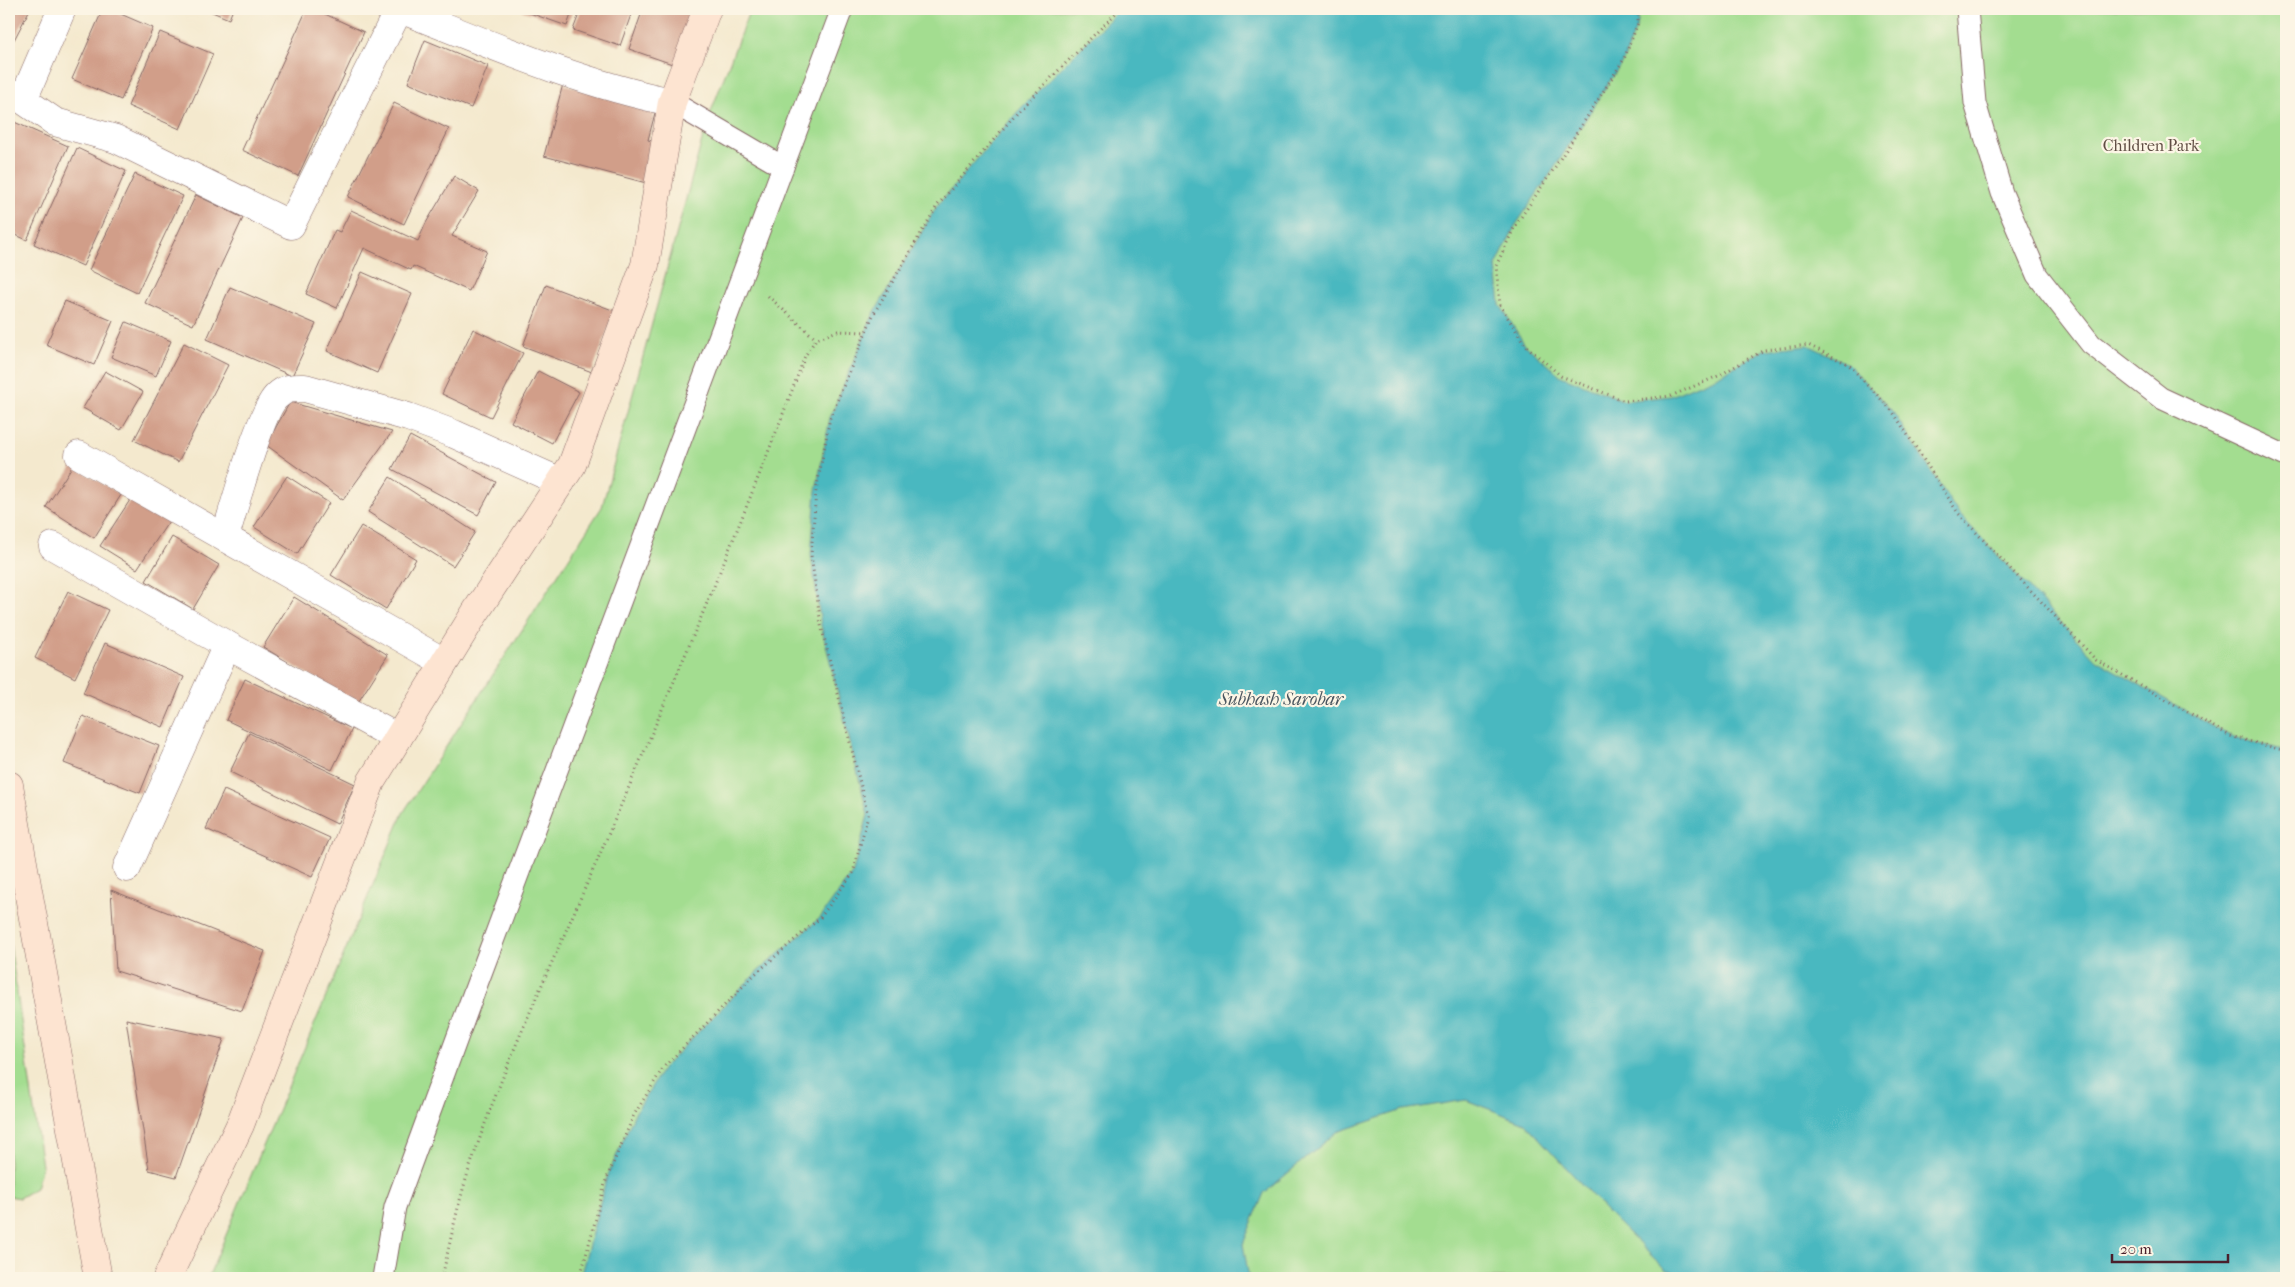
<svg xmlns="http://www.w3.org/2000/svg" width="2295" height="1287" font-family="'IM FELL French Canon',serif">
	<rect width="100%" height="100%" fill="#fcf5e5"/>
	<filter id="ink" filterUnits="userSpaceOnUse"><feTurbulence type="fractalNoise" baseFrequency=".02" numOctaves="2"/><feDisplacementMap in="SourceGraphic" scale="10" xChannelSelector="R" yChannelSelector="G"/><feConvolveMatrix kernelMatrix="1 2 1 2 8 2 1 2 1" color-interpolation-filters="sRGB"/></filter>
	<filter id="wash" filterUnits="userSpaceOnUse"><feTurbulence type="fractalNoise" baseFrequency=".0096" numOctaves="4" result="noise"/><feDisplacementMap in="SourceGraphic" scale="20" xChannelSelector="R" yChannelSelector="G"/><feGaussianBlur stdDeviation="1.12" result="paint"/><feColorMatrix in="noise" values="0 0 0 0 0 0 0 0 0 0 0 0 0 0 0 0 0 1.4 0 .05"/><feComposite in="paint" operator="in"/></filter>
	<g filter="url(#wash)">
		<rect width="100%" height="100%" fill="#f4e9ce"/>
		<!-- green -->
		<g fill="#a3dd90" stroke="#767e5e">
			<polygon points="750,9 2286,9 2286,1278 208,1278 403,813 602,507 707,122"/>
			<polygon points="9,937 42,1166 36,1188 19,1198 9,1196"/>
		</g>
		<!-- water -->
		<polygon fill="#49b8c0" stroke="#4a6c76" points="1120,9 1638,9 1638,23 1624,59 1555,167 1515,226 1496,266 1500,305 1525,345 1561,376 1625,401 1671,396 1718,376 1764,350 1808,345 1848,364 1893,412 1958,513 2096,660 2230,736 2286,751 2286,1278 1701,1278 1666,1270 1610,1215 1525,1123 1466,1100 1403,1110 1337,1132 1264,1193 1243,1244 1249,1278 580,1278 606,1180 634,1115 663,1068 755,974 820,918 853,872 868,815 821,625 811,555 816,491 830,418 873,315 937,206 1019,110"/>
		<g id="blocks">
			<!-- building -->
			<g fill="#d19e89">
				<polygon points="9,9 30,9 14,40 9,37"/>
				<polygon points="103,9 109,9 153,28 121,100 72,79"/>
				<polygon points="205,9 233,9 229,19"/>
				<polygon points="307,9 314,9 364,32 298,176 242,150"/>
				<polygon points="518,9 573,9 567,26"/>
				<polygon points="581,9 633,9 620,46 573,30"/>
				<polygon points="643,9 698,9 678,66 629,49"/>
				<polygon points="160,32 213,54 180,129 128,106"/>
				<polygon points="425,40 488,66 471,108 408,83"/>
				<polygon points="563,84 656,109 648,140 661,143 650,184 544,156"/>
				<polygon points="394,103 449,129 404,224 348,197"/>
				<polygon points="12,121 68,146 27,240 9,232 9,129"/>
				<polygon points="77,148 126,171 83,266 34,244"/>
				<polygon points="135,174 183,196 137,293 89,270"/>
				<polygon points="454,176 479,191 452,236 487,251 469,291 413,266 411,270 364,248 337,308 306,294 335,230 340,232 351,210 418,241 426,223"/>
				<polygon points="196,195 243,218 193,325 145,303"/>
				<polygon points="362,272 412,294 377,373 327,351"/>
				<polygon points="546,285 615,311 592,372 523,346"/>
				<polygon points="230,287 316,324 292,376 207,339"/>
				<polygon points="65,301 113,321 94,365 46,345"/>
				<polygon points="126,322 171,341 156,376 111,357"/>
				<polygon points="473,329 523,353 491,417 442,394"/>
				<polygon points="184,343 228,365 178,462 134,440"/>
				<polygon points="105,371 143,392 121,430 83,408"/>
				<polygon points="538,371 579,392 552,443 511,422"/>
				<polygon points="290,402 392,432 343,500 266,445"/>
				<polygon points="410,436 496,482 478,515 392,469"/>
				<polygon points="73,465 121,495 94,538 46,507"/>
				<polygon points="287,476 329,503 297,554 254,527"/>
				<polygon points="390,477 475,532 453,566 368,512"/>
				<polygon points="132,497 169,521 137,569 100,546"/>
				<polygon points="361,526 416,559 386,609 331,575"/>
				<polygon points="172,537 219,565 193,609 146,581"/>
				<polygon points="68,591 108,610 75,678 35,658"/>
				<polygon points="294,597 388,655 357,704 263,647"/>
				<polygon points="105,643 184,677 163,727 83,693"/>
				<polygon points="245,679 352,729 332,770 226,720"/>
				<polygon points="83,716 159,746 140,793 64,763"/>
				<polygon points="249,733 355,784 337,824 230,772"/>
				<polygon points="224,790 330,838 312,877 206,829"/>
				<polygon points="111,890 265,951 242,1011 116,971"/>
				<polygon points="126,1019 224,1039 176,1177 149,1170"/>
			</g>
		</g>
	</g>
	<g filter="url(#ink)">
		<use href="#blocks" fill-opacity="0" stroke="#866664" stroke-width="1"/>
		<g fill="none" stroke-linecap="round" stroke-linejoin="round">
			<!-- lane casing -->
			<g stroke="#866664" stroke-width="23">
				<g id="lane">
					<polyline points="1967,9 1975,103 2002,193 2037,275 2091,344 2161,398 2286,456"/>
					<polyline points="672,102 783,167"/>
					<polyline points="383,1278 395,1207 474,992 842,9"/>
				</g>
			</g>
			<!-- street casing -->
			<g stroke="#866664" stroke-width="29">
				<g id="street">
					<polyline points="62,9 23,100 55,122 116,139 291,225 399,9"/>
					<path d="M400 9C489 44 578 83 672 102"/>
					<polyline points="79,455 444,662"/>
					<path d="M225 537C233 511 261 409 277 396 286 387 294 388 305 388L408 417 454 434 561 482"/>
					<polyline points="53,546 227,645 398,738"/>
					<polyline points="127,868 227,645"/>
				</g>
			</g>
			<!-- secondary casing -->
			<g stroke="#866664" stroke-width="29">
				<g id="secondary">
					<polyline points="9,785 98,1278"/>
					<polyline points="167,1278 240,1125 371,782 475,613 572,465 645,265 672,102 707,9"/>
				</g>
			</g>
			<!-- path -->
			<g stroke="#866664" stroke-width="3" stroke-dasharray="1 4" stroke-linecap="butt">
				<polyline points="1638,9 1638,23 1624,59 1555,167 1515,226 1496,266 1500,305 1525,345 1561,376 1625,401 1671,396 1718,376 1764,350 1808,345 1848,364 1893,412 1958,513 2096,660 2230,736 2286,751"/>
				<polyline points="768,296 816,339"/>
				<path d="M442 1278C451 1238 459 1197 473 1158 508 1054 556 955 600 854 671 689 742 525 805 356L816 339 838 331 867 332"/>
				<polyline points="580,1278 606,1180 634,1115 663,1068 755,974 820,918 853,873 868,815 821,625 811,555 816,491 830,418 873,315 937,206 1019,110 1120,9"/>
			</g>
			<!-- lane -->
			<use href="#lane" stroke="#fff" stroke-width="21"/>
			<!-- street -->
			<use href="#street" stroke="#fff" stroke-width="28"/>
			<!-- secondary -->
			<use href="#secondary" stroke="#fde4d1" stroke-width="28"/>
		</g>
	</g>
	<g text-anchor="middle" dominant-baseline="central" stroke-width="4.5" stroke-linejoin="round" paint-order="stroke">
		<!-- park labels -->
		<g font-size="16" fill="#604e44" stroke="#fcf5e5">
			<text x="2151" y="145">Children Park</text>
		</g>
		<!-- water labels -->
		<g font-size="18" font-style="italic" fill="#4a555f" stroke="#fcf5e5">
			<text x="1281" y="699">Subhash Sarobar</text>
		</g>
	</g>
	<!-- margin -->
	<rect width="2295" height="1287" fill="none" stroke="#fcf5e5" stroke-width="30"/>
	<!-- scale -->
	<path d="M2112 1254v8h116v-8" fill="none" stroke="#4a1f2b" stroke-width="2.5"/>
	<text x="2120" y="1254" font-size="15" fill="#4a1f2b" stroke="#fcf5e5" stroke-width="4" paint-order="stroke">20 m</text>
</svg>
